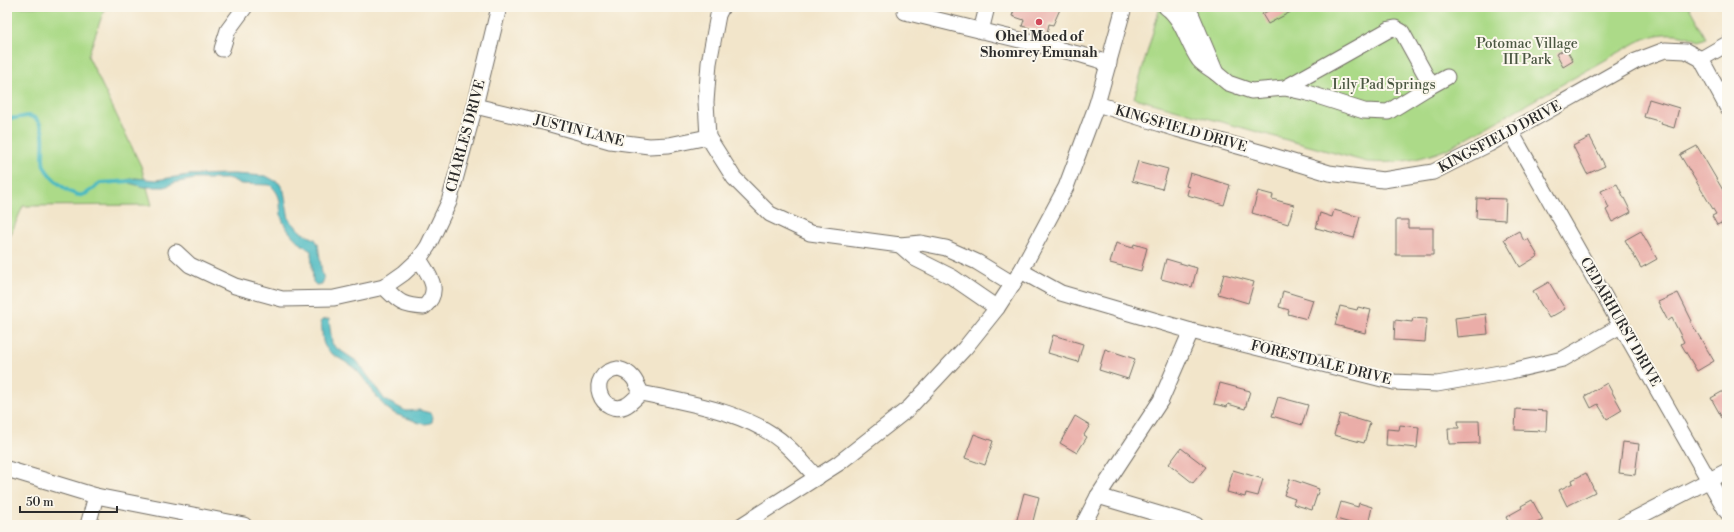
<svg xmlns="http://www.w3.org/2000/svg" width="1734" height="532" font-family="'Libre Bodoni',serif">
	<rect width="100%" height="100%" fill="#fbf7ec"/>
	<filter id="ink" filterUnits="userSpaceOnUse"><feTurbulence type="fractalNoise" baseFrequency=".025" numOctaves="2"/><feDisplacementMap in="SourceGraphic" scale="8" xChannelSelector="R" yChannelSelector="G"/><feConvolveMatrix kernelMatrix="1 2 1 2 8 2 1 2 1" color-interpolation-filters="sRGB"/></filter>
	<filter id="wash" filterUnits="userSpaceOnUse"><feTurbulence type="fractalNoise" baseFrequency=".012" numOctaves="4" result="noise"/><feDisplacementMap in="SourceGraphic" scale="16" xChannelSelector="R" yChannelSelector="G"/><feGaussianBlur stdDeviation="0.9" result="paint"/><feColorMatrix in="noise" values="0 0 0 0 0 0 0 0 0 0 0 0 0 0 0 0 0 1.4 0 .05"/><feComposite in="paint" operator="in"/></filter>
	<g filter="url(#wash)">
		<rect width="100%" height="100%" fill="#f2e5ca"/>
		<!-- green -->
		<g fill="#acda88" stroke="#6c825a">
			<polygon points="7,7 105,7 88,56 141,166 152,205 23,206 7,243"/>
			<path d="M1160 7H1689L1706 38 1699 41C1677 31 1663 32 1641 40L1447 149C1420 160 1396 164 1367 162L1134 98Z"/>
		</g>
		<!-- water -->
		<g fill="#4bbac1" stroke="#3b7276">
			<path d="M233 174 266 176 279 183 284 191 289 219 302 233 315 239 318 244 322 273 324 279 322 284 316 285 313 282 311 251C301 245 286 232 282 219 278 205 284 197 270 185L241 184 231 179H195L174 183 165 187H144L129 183 126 180 135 178 156 180 189 175Z"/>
			<path d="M329 319 332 343 335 347 358 362 385 400 406 411 419 410 430 413 433 417 432 422C425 426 419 423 412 420 405 417 398 416 392 412 376 402 369 382 356 370 347 361 333 357 326 348 320 340 324 330 320 322L322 320Z"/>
		</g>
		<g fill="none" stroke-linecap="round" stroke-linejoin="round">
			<!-- stream -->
			<path stroke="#4bbac1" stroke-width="4" d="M7 117C18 122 27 111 36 119 49 131 40 155 44 166 48 176 71 197 82 195 90 193 94 188 100 183L132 181"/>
		</g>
		<g id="blocks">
			<!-- building -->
			<g fill="#eaada8">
				<polygon points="1015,7 1061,7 1053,25 1049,24 1047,33 1022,26 1024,20 1012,16"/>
				<polygon points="1276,7 1300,7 1268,24 1262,14"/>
				<polygon points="1566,49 1573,61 1563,67 1556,54"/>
				<polygon points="1649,99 1679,108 1674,128 1661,124 1662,122 1644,117"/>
				<polygon points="1590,137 1605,166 1587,174 1573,146"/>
				<polygon points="1697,146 1727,197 1727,233 1721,223 1717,225 1712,216 1716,214 1680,155"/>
				<polygon points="1138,161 1168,169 1162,189 1132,181"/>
				<polygon points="1190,173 1230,185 1224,205 1187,195 1189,187 1186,186"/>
				<polygon points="1617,184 1631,212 1612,222 1606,210 1609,208 1601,191"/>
				<polygon points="1258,191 1273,195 1272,199 1294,205 1288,224 1252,213"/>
				<polygon points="1477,198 1506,199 1505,220 1476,218"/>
				<polygon points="1334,210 1360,217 1354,238 1316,228 1320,213 1332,217"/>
				<polygon points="1396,220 1408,220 1408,228 1433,228 1433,255 1396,255"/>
				<polygon points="1519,231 1524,241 1528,239 1538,256 1520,267 1504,239"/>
				<polygon points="1641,231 1657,259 1641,268 1625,240"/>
				<polygon points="1116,243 1133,248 1134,244 1147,248 1141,271 1110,263"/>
				<polygon points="1166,259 1197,268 1192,287 1161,279"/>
				<polygon points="1224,274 1254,282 1248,303 1218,294"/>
				<polygon points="1549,282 1565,309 1549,318 1533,291"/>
				<polygon points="1283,291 1313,300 1307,319 1288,314 1289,310 1279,307"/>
				<polygon points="1678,293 1692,321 1690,321 1714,361 1697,371 1681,344 1684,342 1672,318 1668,321 1658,302"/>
				<polygon points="1340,306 1357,310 1358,307 1371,310 1365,333 1335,325"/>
				<polygon points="1486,314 1488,334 1457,337 1455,318"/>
				<polygon points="1413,318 1427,319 1425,342 1394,340 1395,320 1412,322"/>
				<polygon points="1053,335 1083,344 1078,362 1048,353"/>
				<polygon points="1105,349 1135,359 1128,379 1099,370"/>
				<polygon points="1220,383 1250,391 1245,409 1228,404 1227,407 1214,404"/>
				<polygon points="1607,383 1622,410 1607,419 1598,404 1591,408 1585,396"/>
				<polygon points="1727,389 1727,427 1711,398"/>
				<polygon points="1278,397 1308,405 1302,425 1272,416"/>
				<polygon points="1516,409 1547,411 1546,431 1515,430"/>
				<polygon points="1340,414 1370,423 1364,443 1334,435"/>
				<polygon points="1075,416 1090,425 1084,435 1087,437 1077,453 1060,443"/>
				<polygon points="1458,421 1479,421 1480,443 1449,444 1448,428 1459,428"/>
				<polygon points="1400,425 1419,427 1417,448 1386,445 1387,429 1399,430"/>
				<polygon points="974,434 993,441 985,465 965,458"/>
				<polygon points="1623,442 1639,444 1635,475 1619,473"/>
				<polygon points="1181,448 1206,467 1193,483 1169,464"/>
				<polygon points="1233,470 1263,479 1258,496 1246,493 1245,497 1227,492"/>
				<polygon points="1586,473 1595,492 1567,506 1559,490 1573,483 1572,480"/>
				<polygon points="1290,479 1319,489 1312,510 1293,504 1295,499 1284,495"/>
				<polygon points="1024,493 1039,497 1032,525 1016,523"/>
				<polygon points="1532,500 1543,520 1532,525 1510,525 1506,517 1522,508 1521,506"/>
				<polygon points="1341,502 1358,507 1359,503 1372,507 1368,525 1358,525 1336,519"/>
			</g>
		</g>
	</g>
	<g filter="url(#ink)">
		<use href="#blocks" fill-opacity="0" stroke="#716c63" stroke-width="1"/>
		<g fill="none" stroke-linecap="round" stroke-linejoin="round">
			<!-- minor casing -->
			<g stroke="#716c63" stroke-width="17">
				<g id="minor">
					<polyline points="722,7 718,15 709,63 706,102 708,137 734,178 770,214 810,233 900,245 921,243 946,248 977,262 1013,284"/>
					<polyline points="906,7 905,12 1082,55 1109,63"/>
					<path d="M1166 7C1183 19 1187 43 1199 60 1203 65 1211 69 1216 73L1192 16 1187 7"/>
					<polyline points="981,31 987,7"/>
					<polyline points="222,49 228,30 245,7"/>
					<polyline points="1701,59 1727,44"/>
					<polyline points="1216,73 1228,83 1251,91 1285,88 1308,93 1364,111 1388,112 1427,88 1430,83 1402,32 1395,28 1390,29 1285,88"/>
					<polyline points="1427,88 1447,77"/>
					<polyline points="1097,104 1177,129 1263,153 1329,173 1383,180 1433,172 1489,144 1636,61 1665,50 1686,51 1701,59 1727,107"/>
					<polyline points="475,106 547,123 610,141 649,146 669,145 708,137"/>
					<polyline points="1511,132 1727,512"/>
					<polyline points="900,245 916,259 952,277 997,308"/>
					<polyline points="176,252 190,265 235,286 282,299 334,298 384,287 404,273 419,259 428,246 449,202 475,106 499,7"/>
					<polyline points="1021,271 1061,293 1191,331 1394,382 1437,384 1511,371 1563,359 1622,325"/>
					<path d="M384 287C399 302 402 306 424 307 442 291 430 276 419 259"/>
					<path d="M618 369C632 372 636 381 641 393 636 397 632 402 627 405 602 419 583 374 618 369Z"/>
					<path d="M641 393C688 403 751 412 787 446 798 456 807 467 817 478"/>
					<polyline points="7,469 96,496 244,525"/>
					<polyline points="1098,496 1196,525"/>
					<polyline points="88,525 96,496"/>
					<polyline points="742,525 839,463 909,408 965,348 997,308 1021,271 1066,187 1097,104 1124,7"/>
					<polyline points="1083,525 1098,496 1161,400 1191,331"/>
					<polyline points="1623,525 1727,471"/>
				</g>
			</g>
			<!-- minor -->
			<use href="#minor" stroke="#fff" stroke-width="15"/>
		</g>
	</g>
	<!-- markers -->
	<circle fill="#d1495b" stroke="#fbf7ec" stroke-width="1.5" cx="1039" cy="22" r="4"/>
	<g text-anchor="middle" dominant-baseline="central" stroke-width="4" stroke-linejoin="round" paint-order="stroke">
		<!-- poi labels -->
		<g font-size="14" font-weight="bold" fill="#2b2b2b" stroke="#fbf7ec">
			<text x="1039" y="37">Ohel Moed of<tspan x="1039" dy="16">Shomrey Emunah</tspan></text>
		</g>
		<!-- park labels -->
		<g font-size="14" fill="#4b5742" stroke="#fbf7ec">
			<text x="1527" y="44">Potomac Village<tspan x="1527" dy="16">III Park</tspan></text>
			<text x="1384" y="85">Lily Pad Springs</text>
		</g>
		<!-- street labels -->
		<g font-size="14" fill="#2b2b2b" stroke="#fbf7ec">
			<text transform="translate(1181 129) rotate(16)">KINGSFIELD DRIVE</text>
			<text transform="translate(579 131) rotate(14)">JUSTIN LANE</text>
			<text transform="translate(466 136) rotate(-75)">CHARLES DRIVE</text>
			<text transform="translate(1500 137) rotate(-28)">KINGSFIELD DRIVE</text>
			<text transform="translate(1620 322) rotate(60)">CEDARHURST DRIVE</text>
			<text transform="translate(1321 363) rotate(14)">FORESTDALE DRIVE</text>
		</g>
	</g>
	<!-- margin -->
	<rect width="1734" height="532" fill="none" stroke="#fbf7ec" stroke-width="24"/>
	<!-- scale -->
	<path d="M20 506v6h97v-6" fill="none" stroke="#2b2b2b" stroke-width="2"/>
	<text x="26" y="506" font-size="12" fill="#2b2b2b" stroke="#fbf7ec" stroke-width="3" paint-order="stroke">50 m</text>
</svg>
